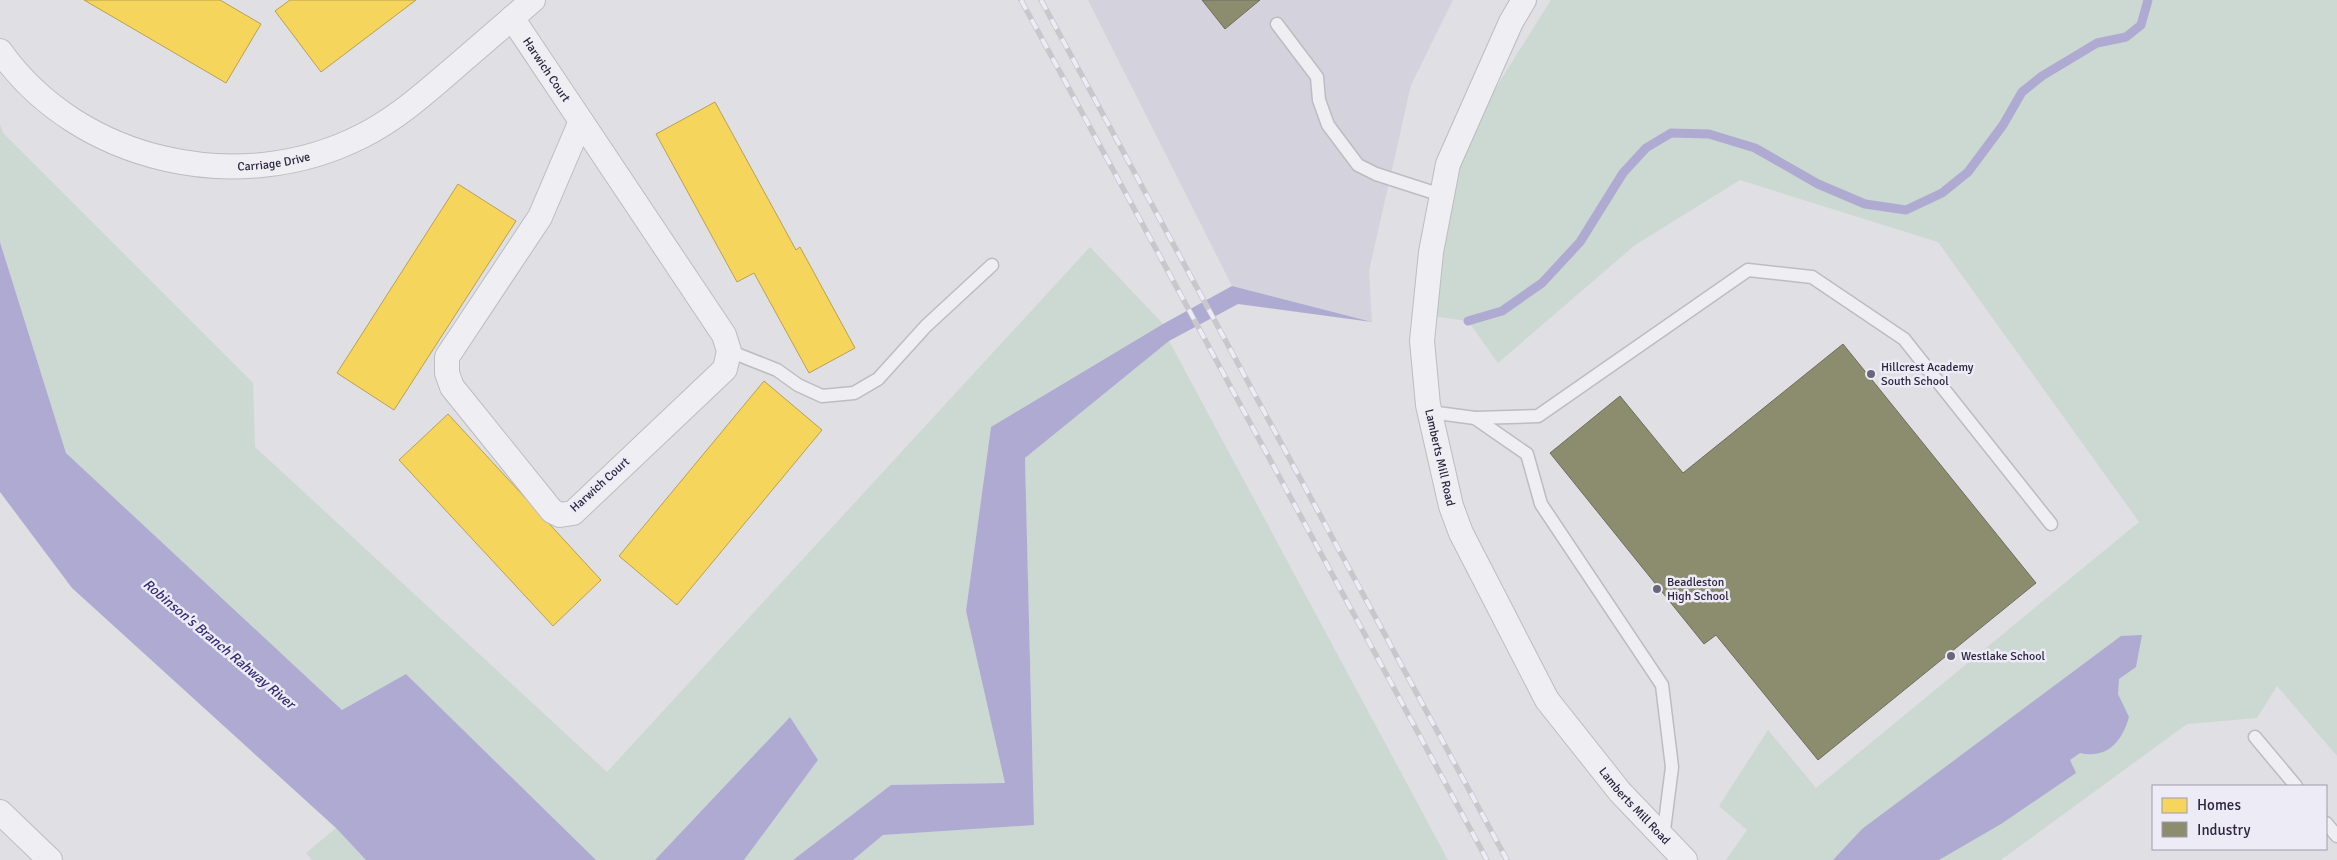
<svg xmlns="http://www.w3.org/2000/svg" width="2337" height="860" font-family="Signika,sans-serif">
	<rect width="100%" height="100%" fill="#dfdfe4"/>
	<!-- built -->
	<polygon fill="#d4d2dd" points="1088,0 1453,0 1411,85 1369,271 1372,322 1232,286"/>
	<!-- green -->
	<g fill="#ccd8d2">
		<polygon points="1551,0 2337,0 2337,756 2277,686 2257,718 2187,724 2001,860 1726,860 1747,830 1719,806 1768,730 1816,788 2139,522 1938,242 1740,180 1635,245 1498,363 1468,321 1425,315 1448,164"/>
		<polygon points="0,124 3,133 253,383 255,447 607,772 1090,247 1163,324 991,427 966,611 1006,783 891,785 793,860 744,860 818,760 790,717 655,860 596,860 406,674 342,710 66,453 0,242"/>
		<polygon points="1169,341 1448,860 853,860 883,835 1034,824 1025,458"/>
		<polygon points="336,828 366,860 312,860 306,853"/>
	</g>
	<!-- water -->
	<g fill="#afaad2">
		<polygon points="0,242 66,453 342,710 406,674 596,860 366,860 336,828 72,588 0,492"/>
		<polygon points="1232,286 1372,322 1238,304 1169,341 1025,458 1034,825 883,835 853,860 793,860 891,785 1005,783 966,611 991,427 1163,324"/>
		<path d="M2142 635 2136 667 2119 679 2118 694 2129 717C2122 742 2107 759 2080 753L2070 760 2076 773 2001 824 1939 860H1833L1862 829 2121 636Z"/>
		<polygon points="790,717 818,760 744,860 655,860"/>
	</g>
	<!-- homes -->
	<g fill="#f6d55c" stroke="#b9a053">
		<polygon points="84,0 220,0 261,24 226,83"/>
		<polygon points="290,0 416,0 321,72 275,11"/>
		<polygon points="715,102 796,250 800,247 855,348 809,373 754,273 737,282 656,134"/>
		<polygon points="458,184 516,221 394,410 337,373"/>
		<polygon points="764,381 822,430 677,605 619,556"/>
		<polygon points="448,414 601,580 553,626 399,460"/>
	</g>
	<!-- industry -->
	<g fill="#8c8c6e" stroke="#6f6d60">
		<polygon points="1202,0 1260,0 1225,29"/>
		<polygon points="1843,344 2036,583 1818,760 1716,635 1704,644 1550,453 1620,396 1683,473"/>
	</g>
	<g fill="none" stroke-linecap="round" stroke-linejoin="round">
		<!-- stream -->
		<polyline stroke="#afaad2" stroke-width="9" points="1468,321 1502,311 1542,283 1580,242 1623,173 1646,148 1671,133 1709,134 1755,148 1818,184 1865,204 1906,210 1942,193 1968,172 2003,125 2022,92 2042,76 2097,43 2126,37 2141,25 2148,0"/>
		<!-- lane casing -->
		<g stroke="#bcbcc2" stroke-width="15">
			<g id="lane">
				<polyline points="1277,24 1317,77 1319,100 1328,125 1358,165 1376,174 1441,195"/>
				<polyline points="729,351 777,370 798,385 822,396 854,393 878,379 926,326 992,265"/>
				<polyline points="1430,412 1475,418 1527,454 1541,504 1662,685 1672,767 1663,838"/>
				<polyline points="1475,418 1538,416 1748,270 1812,277 1904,339 2051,524"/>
				<polyline points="2255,737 2296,786"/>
				<polyline points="2326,823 2337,836"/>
			</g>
		</g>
		<!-- street casing -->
		<g stroke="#bcbcc2" stroke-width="26">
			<g id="street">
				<path id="s1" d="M1524 0 1511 22 1448 164 1431 252 1422 341 1428 405 1451 506 1461 533 1547 700 1620 792 1685 860"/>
				<path id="s2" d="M512 18 581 121"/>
				<path id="s3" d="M0 51C79 163 241 198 362 136 396 119 424 94 453 69 480 46 506 23 533 0"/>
				<polygon points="581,121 724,335 729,351 725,369 573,513 560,515 552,511 452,387 447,373 447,357 540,217"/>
				<polyline points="0,812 50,860"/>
			</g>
		</g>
		<!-- lane -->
		<use href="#lane" stroke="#efeef2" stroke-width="12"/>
		<!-- street -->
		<use href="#street" stroke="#efeef2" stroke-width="24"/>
		<!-- rail casing -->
		<g stroke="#c9c7cd" stroke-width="5.5">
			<g id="rail">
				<polyline points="1021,0 1487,860"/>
				<polyline points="1041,0 1507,860"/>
			</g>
		</g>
		<!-- rail -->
		<use href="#rail" stroke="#edebf5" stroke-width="4" stroke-dasharray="11" stroke-linecap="butt"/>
	</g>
	<!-- markers -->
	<g fill="#6a6679" stroke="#edebf5" stroke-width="2">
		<circle cx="1871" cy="374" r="5"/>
		<circle cx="1657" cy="589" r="5"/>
		<circle cx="1951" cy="656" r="5"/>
	</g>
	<g text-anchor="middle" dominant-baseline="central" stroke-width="5" stroke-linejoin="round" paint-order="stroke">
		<!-- street labels -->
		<g font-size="12" fill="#2b253f" stroke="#edebf5">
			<text stroke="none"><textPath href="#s2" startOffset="62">Harwich Court</textPath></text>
			<text stroke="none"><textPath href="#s3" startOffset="311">Carriage Drive</textPath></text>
			<text stroke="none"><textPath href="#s1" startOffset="478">Lamberts Mill Road</textPath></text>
			<text transform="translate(600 485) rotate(-42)">Harwich Court</text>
			<text stroke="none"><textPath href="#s1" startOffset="882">Lamberts Mill Road</textPath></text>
		</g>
		<!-- poi labels -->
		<g font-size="12" fill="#2b253f" stroke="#edebf5" text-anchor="start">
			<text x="1881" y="367">Hillcrest Academy<tspan x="1881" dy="14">South School</tspan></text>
			<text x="1667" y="582">Beadleston<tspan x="1667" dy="14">High School</tspan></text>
			<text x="1961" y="656">Westlake School</text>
		</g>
		<!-- water labels -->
		<g font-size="14" font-style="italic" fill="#382d75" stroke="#edebf5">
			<text transform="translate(219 644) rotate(40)">Robinson's Branch Rahway River</text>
		</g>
	</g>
	<!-- legend -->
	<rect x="2152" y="785" width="175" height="65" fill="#edebf5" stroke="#9f9cac"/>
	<rect x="2162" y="798" width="25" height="15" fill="#f6d55c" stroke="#9f9cac"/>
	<text x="2197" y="810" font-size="15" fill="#2b253f">Homes</text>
	<rect x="2162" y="822" width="25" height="15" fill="#8c8c6e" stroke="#9f9cac"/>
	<text x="2197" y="835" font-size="15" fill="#2b253f">Industry</text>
</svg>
